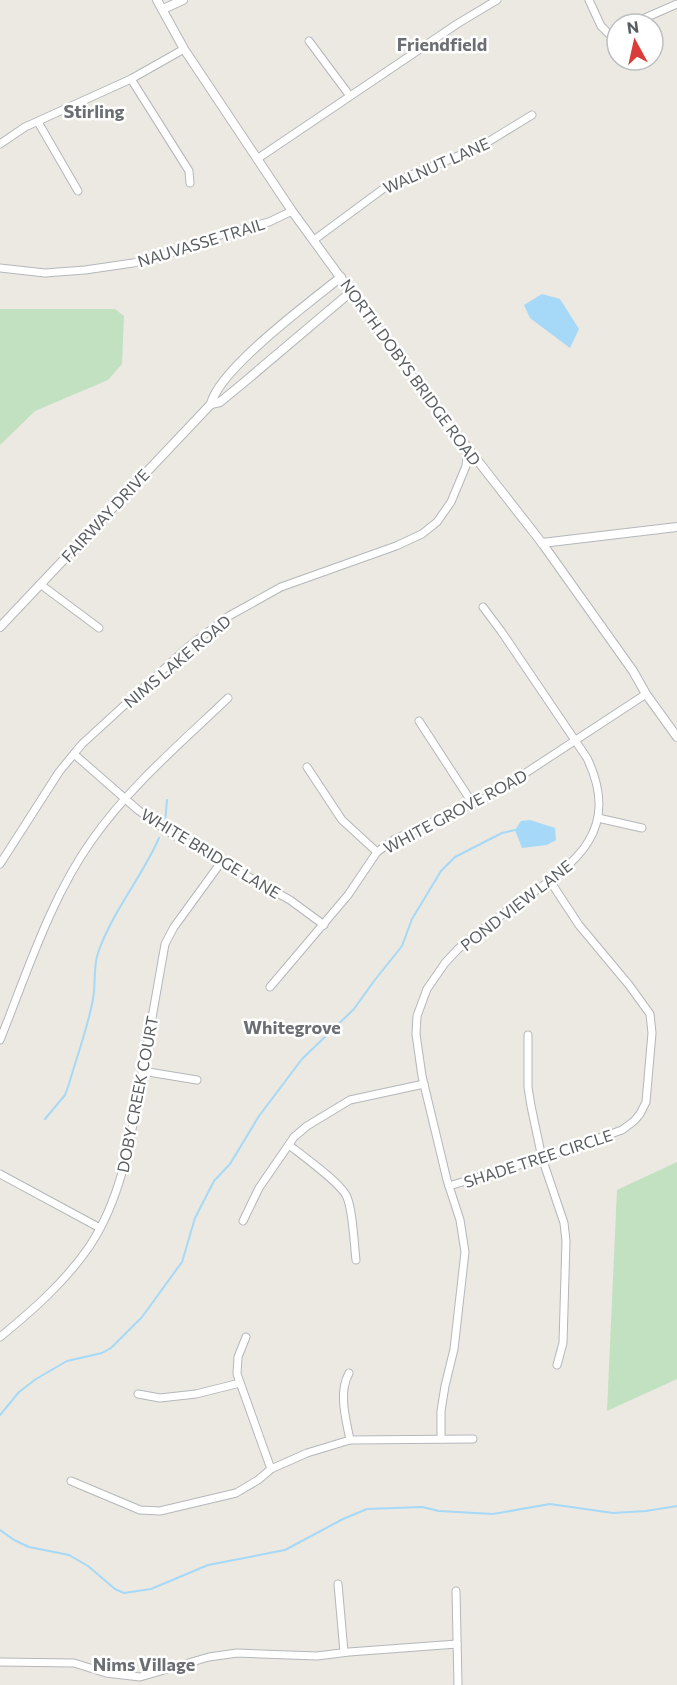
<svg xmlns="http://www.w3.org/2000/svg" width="677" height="1685" font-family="Commissioner,sans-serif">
	<rect width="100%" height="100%" fill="#ebe9e1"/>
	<!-- green -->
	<g fill="#c2e1c0">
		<polygon points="0,309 115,309 124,316 122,364 108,380 35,411 0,445"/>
		<polygon points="677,1162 677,1379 607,1411 617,1190"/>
	</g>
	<!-- water -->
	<g fill="#a6d9f7">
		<polygon points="542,294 560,299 579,329 570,348 530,318 524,305"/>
		<polygon points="530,820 555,828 556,840 547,845 522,848 515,830 521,821"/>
	</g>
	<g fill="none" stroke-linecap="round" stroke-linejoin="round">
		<!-- stream -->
		<g stroke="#a6d9f7" stroke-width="2">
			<polyline points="165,823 167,800"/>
			<path d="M45 1119 65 1095 69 1084C77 1056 88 1027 93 999 96 984 93 967 98 953 112 912 142 877 159 838"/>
			<polyline points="0,1415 19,1392 36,1379 67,1361 102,1353 111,1348 142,1317 182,1262 195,1218 214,1181 230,1164 259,1116 302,1059 354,1009 374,981 402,946 412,919 441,871 455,857 502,833 515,830"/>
			<polyline points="0,1530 14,1540 29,1547 69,1555 88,1566 115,1589 124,1593 151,1589 208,1565 285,1550 343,1519 367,1509 422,1507 439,1511 493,1514 550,1504 613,1513 646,1511 677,1506"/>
		</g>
		<!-- minor casing -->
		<g stroke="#b4b7bb" stroke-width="9">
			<g id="minor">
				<polyline points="589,0 601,26 609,34 617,30"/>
				<polyline points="631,24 677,4"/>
				<polyline points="309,41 350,96"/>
				<polyline points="131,79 189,171 190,183"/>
				<polyline points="38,122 78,191"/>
				<polyline points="0,144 25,127 131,79 184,49"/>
				<polyline points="257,159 457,24 497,0"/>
				<polyline points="314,240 391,183 478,148 532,115"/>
				<polyline points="0,268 45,273 85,270 133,263 179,251 223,234 269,222 292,211"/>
				<polyline points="40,584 99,628"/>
				<polyline points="419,721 473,804"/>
				<polyline points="74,754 138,810 167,831 290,900 324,925"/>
				<polyline points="307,767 342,820 377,852"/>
				<polyline points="598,818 642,828"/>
				<polyline points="0,864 59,772 82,744 188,647 229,616 281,587 396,546 422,534 437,522 451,502 466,466 468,449"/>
				<polyline points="270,987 348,895 377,852 395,839 492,795 646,694"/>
				<polyline points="528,1035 528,1087 531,1106 542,1158 564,1223 566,1241 563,1343 557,1365"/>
				<path d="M0 1040C27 973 50 899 92 840 130 786 181 743 228 698"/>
				<polyline points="142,1071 197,1080"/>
				<path d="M289 1145C303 1156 338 1181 346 1195 353 1208 354 1245 356 1260"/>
				<polyline points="0,1174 100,1228"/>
				<polyline points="449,1186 542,1158 622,1130 634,1121 640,1114 646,1102 652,1033 650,1014 629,985 579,925 550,881"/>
				<polyline points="243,1221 259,1188 294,1137 307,1126 350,1100 424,1084"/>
				<path d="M0 1337C33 1310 64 1283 89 1247 124 1195 132 1130 143 1069 150 1027 158 986 165 944L174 927 222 861"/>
				<polyline points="246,1337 238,1357 237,1374 271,1469"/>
				<path d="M349 1373C338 1393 346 1419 350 1440"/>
				<polyline points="138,1394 160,1398 196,1394 240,1383"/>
				<path d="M441 1439V1411L445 1386 454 1349 465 1252 460 1220 447 1180 422 1076 416 1034 417 1016 427 989 445 963 458 949C479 931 501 915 524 899 578 862 621 829 587 758L501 631 483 607"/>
				<polyline points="71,1481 140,1510 160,1511 236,1493 258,1480 271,1469 307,1453 350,1440 473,1439"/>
				<polyline points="338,1584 344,1652"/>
				<polyline points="456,1591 458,1685"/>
				<polyline points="0,1662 74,1663 106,1673 140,1677 209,1657 237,1653 317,1656 349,1652 457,1644"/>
			</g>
		</g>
		<!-- tertiary casing -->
		<g stroke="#b4b7bb" stroke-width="10">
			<g id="tertiary">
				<polyline points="157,0 184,49 292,211 421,388 542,543 633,671 646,694 677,737"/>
				<polyline points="163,9 183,0"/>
				<polyline points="211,404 220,402 242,384 352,291"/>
				<polyline points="542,543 677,527"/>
				<path d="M0 627 211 404C219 369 310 302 341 277"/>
			</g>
		</g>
		<!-- minor -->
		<use href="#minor" stroke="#fff" stroke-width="7"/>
		<!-- tertiary -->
		<use href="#tertiary" stroke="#fff" stroke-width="8"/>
	</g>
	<g text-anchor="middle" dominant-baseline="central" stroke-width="5" stroke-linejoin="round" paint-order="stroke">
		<!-- street labels -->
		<g font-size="16" fill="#5a5e61" stroke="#fff">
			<text transform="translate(436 165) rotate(-24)">WALNUT LANE</text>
			<text transform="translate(201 242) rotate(-17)">NAUVASSE TRAIL</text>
			<text transform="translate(411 372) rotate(54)">NORTH DOBYS BRIDGE ROAD</text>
			<text transform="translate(105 515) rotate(-47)">FAIRWAY DRIVE</text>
			<text transform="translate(177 661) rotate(-40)">NIMS LAKE ROAD</text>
			<text transform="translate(455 811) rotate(-28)">WHITE GROVE ROAD</text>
			<text transform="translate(211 853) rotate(31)">WHITE BRIDGE LANE</text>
			<text transform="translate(516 905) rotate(-38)">POND VIEW LANE</text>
			<text transform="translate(137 1094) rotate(-79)">DOBY CREEK COURT</text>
			<text transform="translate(538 1158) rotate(-18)">SHADE TREE CIRCLE</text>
		</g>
		<!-- neighbourhood labels -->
		<g font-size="18" font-weight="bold" fill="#6b6f73" stroke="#fff">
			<text x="442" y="44">Friendfield</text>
			<text x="94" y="111">Stirling</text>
			<text x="292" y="1027">Whitegrove</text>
			<text x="144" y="1664">Nims Village</text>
		</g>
	</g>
	<!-- north arrow -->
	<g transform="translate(635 42) rotate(352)"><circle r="28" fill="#ffffff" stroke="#bdbfc0" stroke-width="1.5"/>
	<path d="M0-4.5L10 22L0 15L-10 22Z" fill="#da3c39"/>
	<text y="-9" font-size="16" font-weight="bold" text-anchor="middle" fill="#5a5e61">N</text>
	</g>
</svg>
